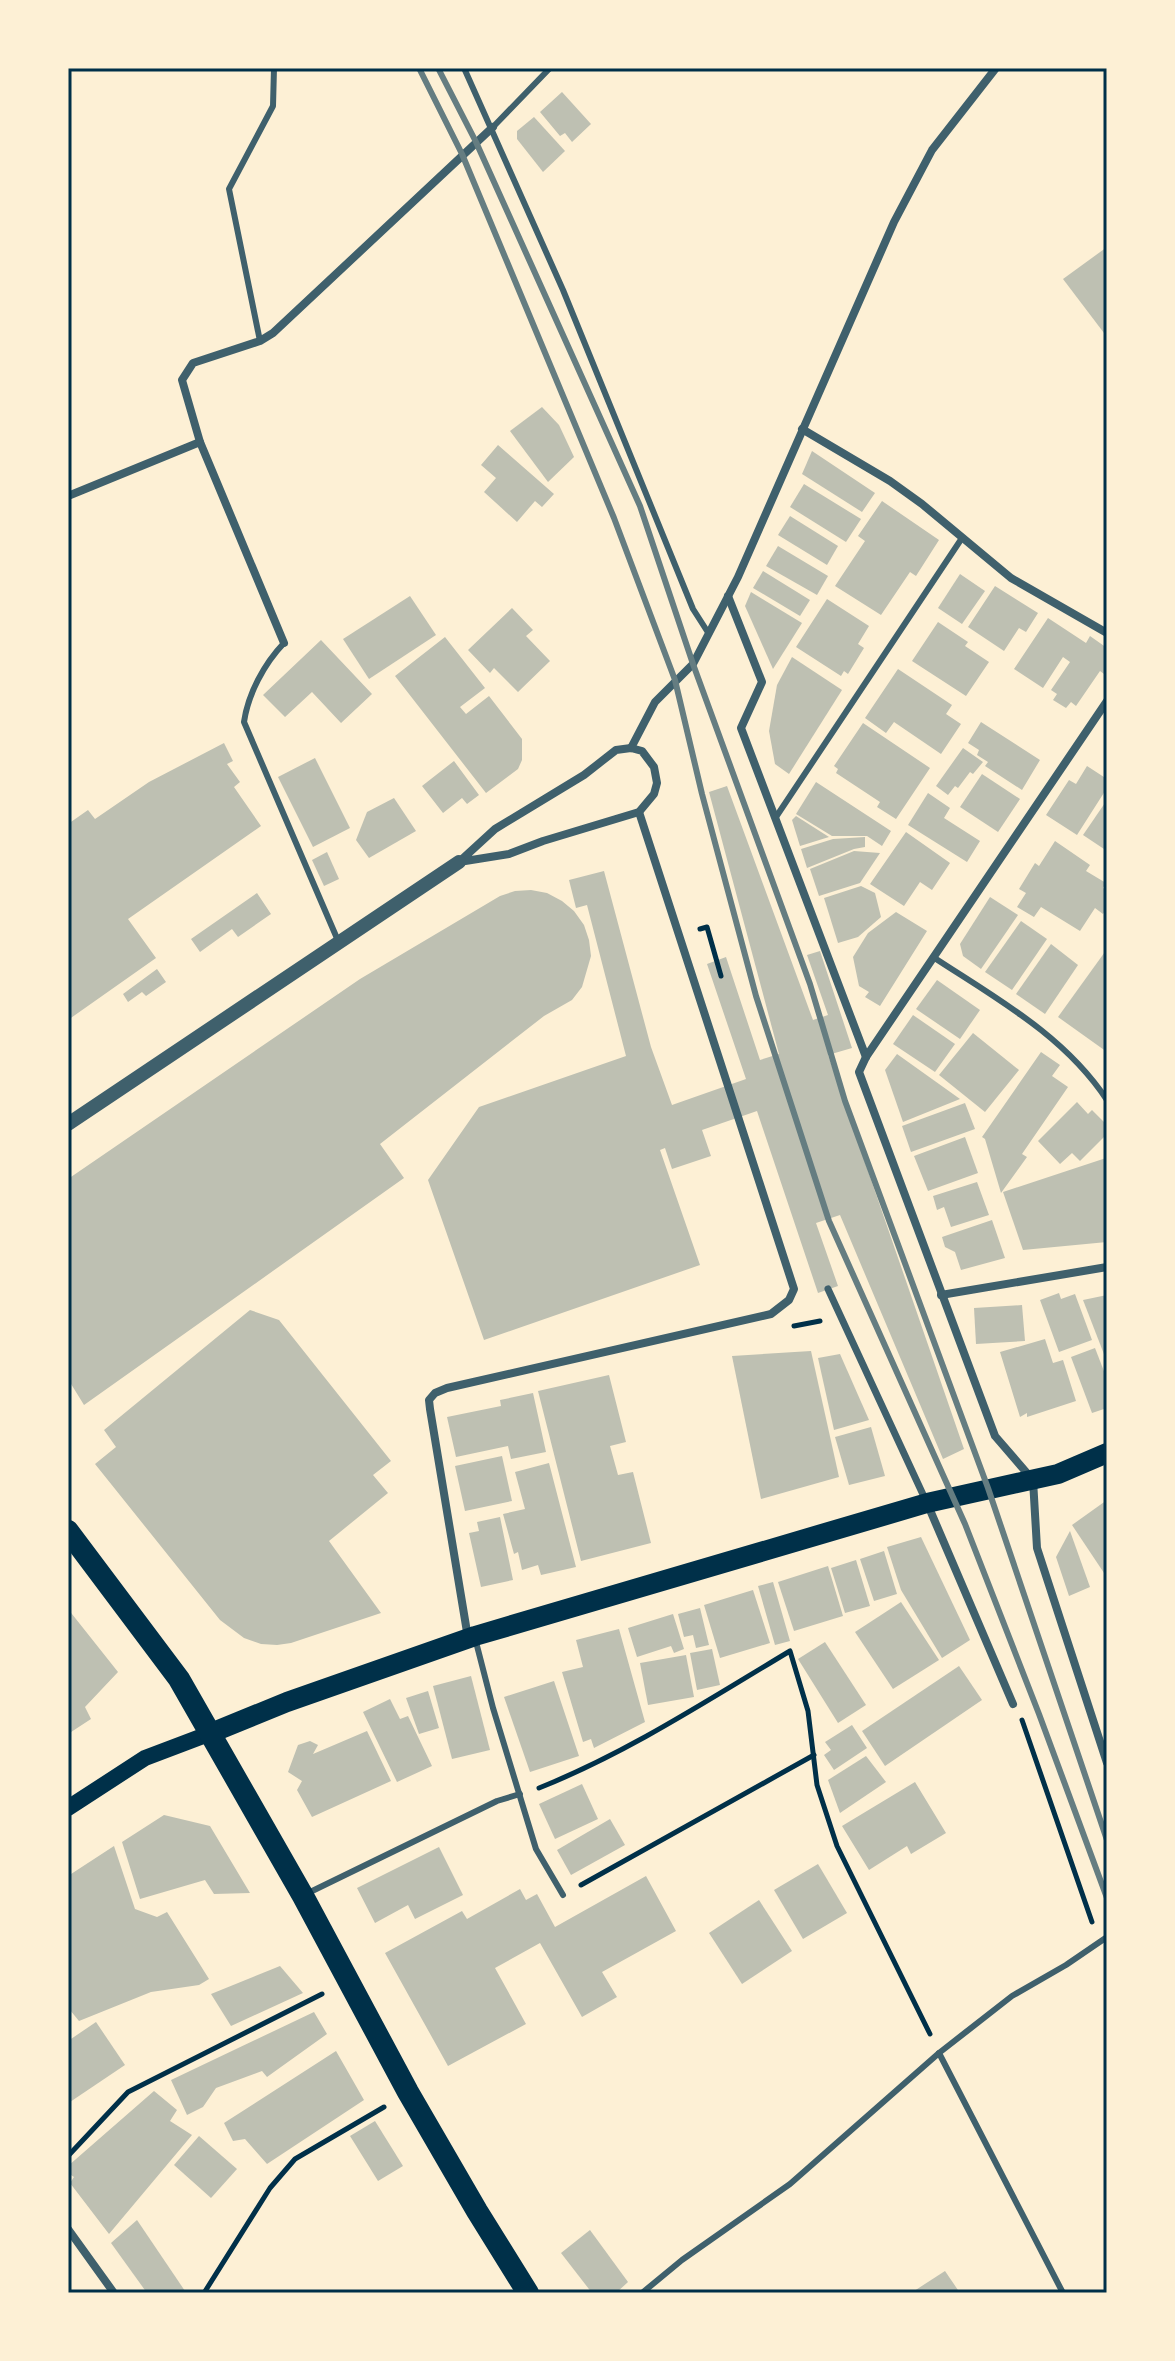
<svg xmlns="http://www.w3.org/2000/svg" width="1175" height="2361" font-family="'PT Serif',serif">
	<rect width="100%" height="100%" fill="#fdf0d5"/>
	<!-- building -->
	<g fill="#bec0b2">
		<polygon points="562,92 591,124 572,142 565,133 560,136 540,112"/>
		<polygon points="534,117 565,151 543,172 517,139 517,131"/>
		<polygon points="1107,247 1107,337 1063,279"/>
		<polygon points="542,407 559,425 574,457 548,482 510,431"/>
		<polygon points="498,445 554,494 542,507 535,501 517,522 484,492 496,478 481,465"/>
		<polygon points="812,451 875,493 862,512 802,474"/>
		<polygon points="804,484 861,519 846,542 790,507"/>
		<polygon points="882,501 939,540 916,576 910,572 881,615 835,586 865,541 858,536"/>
		<polygon points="790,516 838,546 827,565 778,535"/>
		<polygon points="778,546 828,576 817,595 766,566"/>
		<polygon points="763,571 810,600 800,616 753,588"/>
		<polygon points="960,574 985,591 962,624 938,608"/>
		<polygon points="995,586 1038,613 1026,632 1019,628 1004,651 968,627"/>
		<polygon points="751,592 802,623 773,669 745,606"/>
		<polygon points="410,596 436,635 369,679 343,639"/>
		<polygon points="827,599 869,626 858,644 864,648 848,674 844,671 841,676 796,647"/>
		<polygon points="512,608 533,630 526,636 550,661 518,692 494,668 490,673 468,650"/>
		<polygon points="1048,618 1086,643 1090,636 1107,648 1107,669 1104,674 1100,671 1076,706 1071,702 1066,708 1053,700 1057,694 1051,690 1070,662 1063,657 1043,688 1014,669"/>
		<polygon points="938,622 968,642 965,646 989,662 966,696 912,661"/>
		<polygon points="445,637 485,688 460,707 466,714 489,696 522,739 522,760 518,769 486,793 395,676"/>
		<polygon points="321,640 372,694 341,723 312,692 285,717 263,695"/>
		<polygon points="792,657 842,690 789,774 775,764 769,731 777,685"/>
		<polygon points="898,669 952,705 946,714 961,724 941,754 894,722 886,733 865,718"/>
		<polygon points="981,722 1040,760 1022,790 985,766 988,762 977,755 979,750 968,743"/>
		<polygon points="863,723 930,768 896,819 877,807 880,802 836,773 838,769 834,766"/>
		<polygon points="224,743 233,761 227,764 240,782 234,787 261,826 128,919 156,958 68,1020 68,838 70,837 68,824 88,810 95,819 149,782"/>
		<polygon points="963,748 983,762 973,774 970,772 958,788 955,786 948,795 936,786"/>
		<polygon points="315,758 350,828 313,847 278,777"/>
		<polygon points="454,761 479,795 467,804 462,798 443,813 422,786"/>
		<polygon points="1087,766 1107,779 1107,788 1077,835 1046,815 1069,780 1076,784"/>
		<polygon points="982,774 1020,799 998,832 960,807"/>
		<polygon points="816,782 891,831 882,846 867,836 832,836 796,814"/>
		<polygon points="727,786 813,1020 828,1015 807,955 820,951 852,1048 828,1055 964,1449 943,1459 840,1215 816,1223 838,1286 818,1293 757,1111 702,1130 711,1156 672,1169 665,1148 660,1150 700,1265 484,1340 428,1180 479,1107 626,1056 587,905 576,908 569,880 604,871 651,1047 672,1105 746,1079 707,964 726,957 760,1060 779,1054 709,792"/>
		<polygon points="928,793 950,808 944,818 980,841 967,862 908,825"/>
		<polygon points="394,798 416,831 369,858 356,840 367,812"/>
		<polygon points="1107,800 1107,844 1104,849 1083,835"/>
		<polygon points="796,816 829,837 800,846 792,820"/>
		<polygon points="906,832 950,863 932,890 920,882 904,906 870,884"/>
		<polygon points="865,837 865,847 854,849 807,868 801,849 833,839"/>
		<polygon points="1055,841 1090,865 1086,871 1106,883 1103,888 1107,890 1107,908 1103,914 1095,908 1080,931 1041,907 1034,917 1017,907 1026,893 1019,889 1035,863 1039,866"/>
		<polygon points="854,851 880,853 860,883 819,896 810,869"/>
		<polygon points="327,852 339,879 324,886 312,860"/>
		<polygon points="861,886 875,893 881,917 858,937 838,943 824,898"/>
		<polygon points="531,890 547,893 562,901 574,911 584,925 589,940 591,956 582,987 572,1000 544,1016 380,1144 404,1178 84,1405 68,1379 68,1179 360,979 500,896 515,891"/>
		<polygon points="257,893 271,914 238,937 232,929 200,952 191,939"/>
		<polygon points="990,897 1018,915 981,969 963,956 960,944"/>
		<polygon points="896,912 927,931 880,1006 865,997 869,992 859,986 853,957 868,933"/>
		<polygon points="1021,921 1047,939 1012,990 985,972"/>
		<polygon points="1051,944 1078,965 1045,1014 1016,994"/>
		<polygon points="1107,949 1107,1052 1058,1017"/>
		<polygon points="157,969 166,982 146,996 142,992 128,1002 123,994"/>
		<polygon points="937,980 980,1010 960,1039 916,1009"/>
		<polygon points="913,1015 955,1044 935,1072 893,1044"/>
		<polygon points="973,1033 1019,1070 985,1112 939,1075"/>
		<polygon points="1041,1052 1060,1065 1052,1076 1068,1087 1022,1154 1027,1157 1001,1193 985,1139 982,1137"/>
		<polygon points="897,1054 960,1099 903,1122 885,1070"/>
		<polygon points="1077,1102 1088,1114 1092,1110 1107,1125 1107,1134 1080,1161 1072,1153 1060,1164 1038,1141"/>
		<polygon points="965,1103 975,1129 911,1152 902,1126"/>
		<polygon points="965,1137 978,1173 928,1191 914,1156"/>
		<polygon points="1106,1158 1107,1242 1023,1250 1003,1192"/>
		<polygon points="977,1182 989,1215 951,1227 944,1207 937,1210 933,1196"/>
		<polygon points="992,1220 1005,1258 961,1270 955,1252 945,1247 942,1237"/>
		<polygon points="1059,1293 1061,1299 1075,1294 1092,1340 1059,1352 1040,1300"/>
		<polygon points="1107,1295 1107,1362 1083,1300"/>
		<polygon points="1022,1305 1025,1341 976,1344 974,1308"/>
		<polygon points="250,1310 279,1320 391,1461 373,1475 388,1493 329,1541 381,1613 291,1643 277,1645 261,1644 244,1638 220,1620 95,1464 116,1447 104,1430"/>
		<polygon points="1045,1339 1053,1363 1063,1360 1076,1401 1027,1417 1027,1413 1020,1417 1000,1352"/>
		<polygon points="1095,1348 1107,1379 1107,1408 1092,1413 1071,1357"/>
		<polygon points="811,1351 839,1477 761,1499 732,1356"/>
		<polygon points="840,1354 869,1420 834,1430 818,1358"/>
		<polygon points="609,1375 626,1442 610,1446 618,1475 633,1472 651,1543 581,1561 538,1391"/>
		<polygon points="533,1393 546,1452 511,1459 508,1446 456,1457 447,1417 501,1406 500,1400"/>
		<polygon points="871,1427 885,1476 849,1485 835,1437"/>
		<polygon points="502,1456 512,1501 465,1511 455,1466"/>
		<polygon points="549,1463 576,1567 541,1575 538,1565 522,1570 518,1552 514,1554 503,1514 525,1509 515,1472"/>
		<polygon points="1107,1500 1107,1571 1104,1573 1072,1525"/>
		<polygon points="500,1517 513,1580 481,1587 469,1533 479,1531 477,1522"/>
		<polygon points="1070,1531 1090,1587 1069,1596 1056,1557"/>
		<polygon points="921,1537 970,1640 942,1658 901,1590 887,1547"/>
		<polygon points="884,1551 897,1594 874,1601 860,1559"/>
		<polygon points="856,1560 870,1606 845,1613 831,1568"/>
		<polygon points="828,1566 843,1616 794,1631 778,1582"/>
		<polygon points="773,1582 790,1641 775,1645 758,1586"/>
		<polygon points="753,1590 770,1643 720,1658 704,1605"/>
		<polygon points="901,1602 939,1660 893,1689 855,1632"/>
		<polygon points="700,1608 709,1645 696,1648 693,1635 684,1637 678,1614"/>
		<polygon points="68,1609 118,1672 85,1707 91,1719 68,1734"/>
		<polygon points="673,1614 684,1649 674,1653 671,1646 637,1657 628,1628"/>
		<polygon points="619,1629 645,1722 594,1748 591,1739 583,1742 562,1672 583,1667 576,1640"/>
		<polygon points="825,1642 866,1705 838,1723 798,1659"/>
		<polygon points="712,1649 720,1685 697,1690 690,1653"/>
		<polygon points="686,1655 694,1697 648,1705 640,1663"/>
		<polygon points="959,1666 982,1700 885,1766 862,1731"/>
		<polygon points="471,1676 490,1750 452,1759 433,1686"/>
		<polygon points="554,1681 579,1756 530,1772 504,1697"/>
		<polygon points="428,1691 439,1728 419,1734 406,1698"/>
		<polygon points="390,1699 400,1719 408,1716 432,1766 397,1782 363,1712"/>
		<polygon points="852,1725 867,1748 834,1770 824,1755 831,1750 825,1742"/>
		<polygon points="367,1731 391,1781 312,1817 297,1790 302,1781 288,1772 298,1745 310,1741 318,1745 313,1754"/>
		<polygon points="866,1756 886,1782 840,1813 828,1780"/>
		<polygon points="915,1782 946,1833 911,1854 907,1846 869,1870 842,1826"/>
		<polygon points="582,1784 598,1819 555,1839 539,1804"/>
		<polygon points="164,1815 210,1826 250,1893 214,1894 205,1880 140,1899 122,1842"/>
		<polygon points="610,1819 625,1845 571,1875 557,1850"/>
		<polygon points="114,1846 135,1909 157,1917 167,1912 209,1979 199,1985 151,1992 79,2021 70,2010 68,2012 68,1876"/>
		<polygon points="439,1847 463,1895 415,1919 408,1905 375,1923 357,1888"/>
		<polygon points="818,1864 847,1913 803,1939 774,1890"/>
		<polygon points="646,1876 676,1931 602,1972 617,1997 582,2017 540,1943 495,1968 526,2024 448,2066 385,1953 462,1911 467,1919 520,1889 526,1900 537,1894 555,1927"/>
		<polygon points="759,1900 792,1951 742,1984 709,1933"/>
		<polygon points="280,1966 303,1993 231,2026 211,1994"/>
		<polygon points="314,2012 327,2034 267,2077 262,2071 216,2088 203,2107 187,2115 171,2080"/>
		<polygon points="96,2022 125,2065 70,2102 68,2098 68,2041"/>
		<polygon points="336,2051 364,2100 267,2164 245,2139 233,2141 224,2123"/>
		<polygon points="154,2091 177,2110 170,2121 192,2135 109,2234 70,2183 74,2177 68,2173 68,2166"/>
		<polygon points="375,2121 403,2166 378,2181 350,2136"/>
		<polygon points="199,2136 237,2169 211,2198 174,2165"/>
		<polygon points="137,2220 185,2291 184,2293 147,2293 111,2243"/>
		<polygon points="590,2230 628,2282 616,2293 592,2293 561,2253"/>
		<polygon points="945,2271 960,2293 911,2293"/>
	</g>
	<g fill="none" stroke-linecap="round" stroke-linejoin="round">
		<!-- path -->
		<g stroke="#003049" stroke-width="5">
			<polyline points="700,929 707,927 721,976"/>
			<polyline points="794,1326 820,1321"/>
			<polyline points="1022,1720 1092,1922"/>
			<path d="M539 1788C627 1753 708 1700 790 1651L808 1711 817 1785 837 1846 930 2034"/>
			<polyline points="581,1885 814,1755"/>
			<polyline points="68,2156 128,2092 322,1994"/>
			<polyline points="204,2293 270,2188 295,2159 384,2107"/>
		</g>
		<!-- service -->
		<g stroke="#3f606c" stroke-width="6">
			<polyline points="464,68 563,290 693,609 709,634"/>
			<polyline points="493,127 550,68"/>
			<polyline points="260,341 229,189 273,106 274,68"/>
			<path d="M284 643C264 664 248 694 244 722L339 943"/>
			<polyline points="776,817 962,538"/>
			<path d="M933 957C997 999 1064 1035 1107 1100"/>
			<polyline points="475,1638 493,1708 536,1849 563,1895"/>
			<polyline points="306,1894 497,1801 520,1794"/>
			<polyline points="939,2053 1063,2293"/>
			<polyline points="642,2293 682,2260 790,2184 939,2053 1012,1996 1066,1965 1107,1937"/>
		</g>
		<!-- pedestrian -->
		<polyline stroke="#3f606c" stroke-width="7" points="828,1289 926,1501"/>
		<!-- minor -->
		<g stroke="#3f606c" stroke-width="8">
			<polyline points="802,429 890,481 922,504 1011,578 1107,633"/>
			<polyline points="68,496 200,442"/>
			<polyline points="728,596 762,682 741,728 866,1057"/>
			<polyline points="284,643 200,442 182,380 193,363 260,341 273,333 493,127"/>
			<polyline points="1107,701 866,1057 859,1072 995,1436 1033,1480 1037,1548 1107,1763"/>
			<polyline points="631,748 655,702 693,664 738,577 894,222 932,150 996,68"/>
			<polygon points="631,748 642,751 654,767 657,783 654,794 639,812 543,841 509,854 459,862 495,829 584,775 616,750"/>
			<polyline points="941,1295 1107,1267"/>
			<polyline points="927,1503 1013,1704"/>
			<polyline points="468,1638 430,1409 429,1400 435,1393 447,1388 771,1314 789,1300 794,1289 639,812"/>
			<polyline points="68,2229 114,2293"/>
		</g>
		<!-- tertiary -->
		<polyline stroke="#3f606c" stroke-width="14" points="68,1124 459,862"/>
		<!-- secondary -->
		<polyline stroke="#003049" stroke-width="16" points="68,1808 145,1758 211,1733"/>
		<!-- primary -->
		<polyline stroke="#003049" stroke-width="20" points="211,1733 287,1702 475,1636 927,1503 1058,1474 1107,1453"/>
		<!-- trunk -->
		<polyline stroke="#003049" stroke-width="22" points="68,1531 179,1679 303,1896 408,2092 477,2211 528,2293"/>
		<!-- rail -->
		<g stroke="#657d81" stroke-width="6">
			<polyline points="419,68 462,154 614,518 675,680 702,794 756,996 829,1221 965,1524 1039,1714 1107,1898"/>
			<polyline points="438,68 476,142 640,506 693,664 810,984 845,1101 988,1488 1107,1840"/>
		</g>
	</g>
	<!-- border -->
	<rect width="1175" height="2361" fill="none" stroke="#fdf0d5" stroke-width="140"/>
	<rect x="70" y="70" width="1035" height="2221" fill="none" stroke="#003049" stroke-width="3"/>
</svg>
